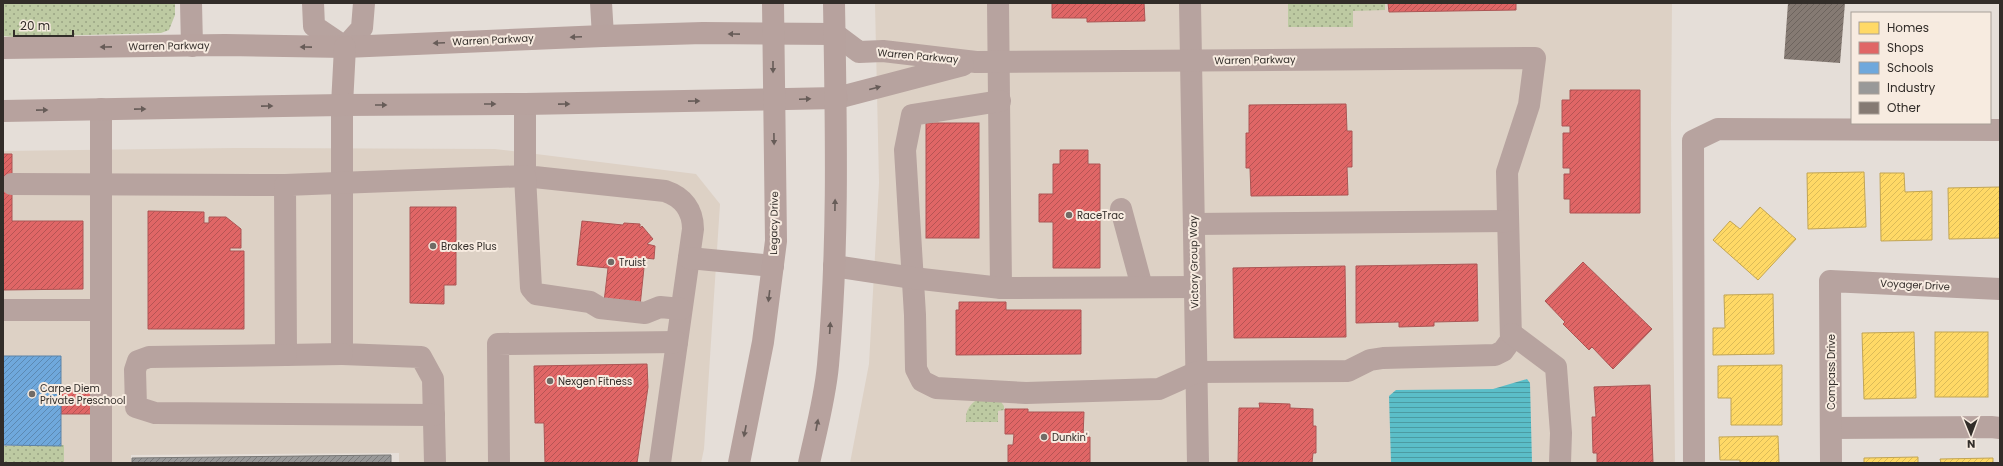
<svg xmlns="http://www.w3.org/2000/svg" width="2003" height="466" font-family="Poppins,sans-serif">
	<defs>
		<pattern id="grass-dots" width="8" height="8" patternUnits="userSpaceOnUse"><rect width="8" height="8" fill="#bdcaa2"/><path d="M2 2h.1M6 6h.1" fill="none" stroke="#9aa484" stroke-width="1.8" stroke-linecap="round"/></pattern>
		<pattern id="water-rules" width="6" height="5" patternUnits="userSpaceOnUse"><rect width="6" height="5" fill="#5bbec8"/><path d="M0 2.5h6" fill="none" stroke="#4c9ba2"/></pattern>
		<pattern id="homes-hatch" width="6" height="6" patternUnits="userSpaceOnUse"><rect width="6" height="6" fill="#ffd966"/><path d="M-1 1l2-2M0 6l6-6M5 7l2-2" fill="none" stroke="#dbbb58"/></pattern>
		<pattern id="shops-hatch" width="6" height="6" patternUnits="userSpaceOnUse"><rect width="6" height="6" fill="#e06666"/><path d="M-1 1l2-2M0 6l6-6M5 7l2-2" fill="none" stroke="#b65454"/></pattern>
		<pattern id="schools-hatch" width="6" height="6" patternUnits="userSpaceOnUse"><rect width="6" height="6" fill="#6fa8dc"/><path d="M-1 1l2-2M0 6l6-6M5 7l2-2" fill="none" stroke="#5c89b2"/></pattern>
		<pattern id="industry-hatch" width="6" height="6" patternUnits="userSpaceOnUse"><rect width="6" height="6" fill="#999"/><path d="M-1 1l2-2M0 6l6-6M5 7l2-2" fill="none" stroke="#7d7d7d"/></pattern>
		<pattern id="building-hatch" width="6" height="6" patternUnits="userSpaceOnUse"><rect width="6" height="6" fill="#857a73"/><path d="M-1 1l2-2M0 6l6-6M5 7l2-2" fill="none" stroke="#6d645e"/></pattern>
	</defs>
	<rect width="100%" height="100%" fill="#e5ded8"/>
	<!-- commercial -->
	<g fill="#ddd1c5">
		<polygon points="875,3 1672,3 1671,124 1675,463 850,463 869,364 879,183"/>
		<polygon points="234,148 495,149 696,174 720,204 704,449 701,463 399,463 399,453 131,455 131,463 3,463 3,151"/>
	</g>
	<!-- grass -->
	<g fill="url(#grass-dots)">
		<polygon points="3,3 175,3 175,15 169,30 161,33 14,37 3,36"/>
		<polygon points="1288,3 1385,3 1385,10 1353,11 1353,27 1288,27"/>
		<path d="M978 399 1001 402 1004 406V410L998 411V422H966C965 411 969 405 978 399Z"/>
		<polygon points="64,445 64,463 3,463 3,446"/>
	</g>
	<!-- water -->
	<polygon fill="url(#water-rules)" points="1527,379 1530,383 1532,463 1391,463 1389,396 1396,390 1493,389"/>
	<!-- homes -->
	<g fill="url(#homes-hatch)" stroke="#c2a554">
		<polygon points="1864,172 1866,227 1808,229 1807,173"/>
		<polygon points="1880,173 1904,173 1905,192 1932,191 1932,240 1881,241"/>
		<polygon points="2000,187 2000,238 1949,239 1948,188"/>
		<polygon points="1760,207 1796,239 1758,280 1713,240 1730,221 1740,229"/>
		<polygon points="1773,294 1774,354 1713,355 1713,328 1725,328 1724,295"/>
		<polygon points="1914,332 1916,398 1864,399 1862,333"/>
		<rect x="1935" y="332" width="53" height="65"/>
		<polygon points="1782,365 1782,425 1731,425 1731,398 1718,398 1718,366"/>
		<polygon points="1778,436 1779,463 1740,463 1740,460 1720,460 1719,437"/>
		<polygon points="1918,457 1918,463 1864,463 1864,458"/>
		<polygon points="1993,458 1993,463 1941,463 1940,459"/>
	</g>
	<!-- shops -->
	<g fill="url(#shops-hatch)" stroke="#ac5554">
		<polygon points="1052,3 1144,3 1145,21 1087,22 1087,18 1052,18"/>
		<polygon points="1388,3 1516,3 1516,10 1389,12"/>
		<polygon points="1570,90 1640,90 1640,213 1570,213 1570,199 1564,199 1564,174 1570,174 1570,168 1563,168 1563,133 1570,133 1570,126 1562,126 1562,100 1570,100"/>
		<polygon points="1346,104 1347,131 1352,131 1352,167 1347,167 1348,195 1251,196 1250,168 1246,168 1246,133 1249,133 1249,105"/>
		<rect x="926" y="123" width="53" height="115"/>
		<polygon points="1060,150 1088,150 1088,164 1100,164 1100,268 1053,268 1053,222 1039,222 1039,194 1053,194 1053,164 1060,164"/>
		<polygon points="3,154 12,154 12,221 83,221 83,289 3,290"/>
		<polygon points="410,207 456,207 456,285 444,285 444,304 410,303"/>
		<polygon points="148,211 204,212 204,223 209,223 209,217 226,217 241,229 241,248 230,248 230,251 244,251 244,329 148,329"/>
		<polygon points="582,221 623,225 624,223 640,224 640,228 642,226 653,239 647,244 655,246 654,259 645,258 640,306 604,302 608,268 577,265"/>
		<polygon points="1583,262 1652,329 1613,369 1592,347 1589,350 1563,324 1565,322 1545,301"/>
		<polygon points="1477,264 1478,321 1434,322 1434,326 1399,327 1399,322 1356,323 1356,266"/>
		<polygon points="1345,266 1346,337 1234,338 1233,268"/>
		<polygon points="959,302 1006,302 1006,310 1081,310 1081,354 956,355 956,310 959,310"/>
		<polygon points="647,364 648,387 637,463 545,463 544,423 535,423 534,366"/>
		<polygon points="1650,385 1653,463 1597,463 1597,453 1593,453 1592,417 1596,417 1594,387"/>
		<rect x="61" y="388" width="35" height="26"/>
		<polygon points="1259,403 1290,404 1290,408 1313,409 1313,426 1316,426 1316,453 1313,453 1312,463 1238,463 1239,408 1260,408"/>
		<polygon points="1005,409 1028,409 1028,412 1084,412 1083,437 1090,437 1090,463 1008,463 1008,445 1013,445 1014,434 1005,434"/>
	</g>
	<!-- schools -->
	<polygon fill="url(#schools-hatch)" stroke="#5d83a6" points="3,356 61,356 61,446 3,445"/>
	<!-- industry -->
	<polygon fill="url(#industry-hatch)" stroke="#7a7977" points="391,455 391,463 132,463 132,458"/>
	<!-- building -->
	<polygon fill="url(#building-hatch)" points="1788,3 1845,3 1840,63 1784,59"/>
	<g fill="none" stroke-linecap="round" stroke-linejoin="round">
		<!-- minor -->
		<g stroke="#b7a39f" stroke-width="22">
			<polyline points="191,3 192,46"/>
			<polyline points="313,3 314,26 345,47 362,28 364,3"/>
			<polyline points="601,3 603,36"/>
			<polyline points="998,3 1001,288"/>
			<polyline points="1190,3 1198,463"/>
			<polyline points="835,34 859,52 883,51 976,62 1535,58 1529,105 1507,172 1511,340 1503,351 1495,355 1383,358 1370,360 1348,371 1197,372 1159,389 1026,393 936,388 922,381 916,369 915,315 905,150 912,115 1000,101"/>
			<polyline points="837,98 963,65"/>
			<path d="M525 104V176L665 191C683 197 693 210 693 229L660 463"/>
			<polyline points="342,105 342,354 421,357 433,379 435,463"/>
			<polyline points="12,184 285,185"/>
			<polyline points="1121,209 1142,287"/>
			<polyline points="1194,224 1508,221"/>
			<polyline points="689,258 773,266"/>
			<polyline points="834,266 913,278 1001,288 1195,287"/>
			<polyline points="3,310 101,310"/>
			<polyline points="1512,334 1556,367 1561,433 1560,463"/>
			<polyline points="342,354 286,355 285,185 525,176 531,288 536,294 590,302 600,308 645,313 660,307 681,309"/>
			<polyline points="286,355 149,357 138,361 135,370 136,407 155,413 434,415"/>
			<polyline points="1831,428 1991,427 2000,428"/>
			<polyline points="101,463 101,109"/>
			<polyline points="499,463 498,344 677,342"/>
			<polyline points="1694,463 1693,141 1718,129 2000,130"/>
			<polyline points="1831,463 1830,281 2000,289"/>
		</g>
		<!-- major -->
		<g stroke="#b7a29e" stroke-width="22">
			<polyline points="3,48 225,45 345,47 603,36 703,33 835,34"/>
			<polyline points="342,105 345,47"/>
			<polyline points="3,111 342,105 525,104 837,98"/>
			<polyline points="739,463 763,342 776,241 773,3"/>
			<path d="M809 463C816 431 825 398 828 365 839 245 836 123 834 3"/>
		</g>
	</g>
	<!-- one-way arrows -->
	<defs><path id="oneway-solid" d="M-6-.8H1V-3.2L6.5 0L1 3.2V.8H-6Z"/></defs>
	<g fill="#675c58">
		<use href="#oneway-solid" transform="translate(734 34) rotate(-179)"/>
		<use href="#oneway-solid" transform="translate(576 37) rotate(177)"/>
		<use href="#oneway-solid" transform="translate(439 43) rotate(177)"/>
		<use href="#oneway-solid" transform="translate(106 47) rotate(179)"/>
		<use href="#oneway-solid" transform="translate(306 47) rotate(-179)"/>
		<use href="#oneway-solid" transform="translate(773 67) rotate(90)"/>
		<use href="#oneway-solid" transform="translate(875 88) rotate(-15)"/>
		<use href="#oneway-solid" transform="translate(805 99) rotate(-2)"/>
		<use href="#oneway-solid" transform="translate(694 101) rotate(-1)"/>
		<use href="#oneway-solid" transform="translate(490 104)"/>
		<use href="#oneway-solid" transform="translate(564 104) rotate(-1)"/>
		<use href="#oneway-solid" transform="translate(381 105)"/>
		<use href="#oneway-solid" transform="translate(267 106) rotate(-1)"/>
		<use href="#oneway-solid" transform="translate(140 109) rotate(-1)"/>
		<use href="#oneway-solid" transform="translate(42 110) rotate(-1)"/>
		<use href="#oneway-solid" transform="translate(774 139) rotate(89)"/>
		<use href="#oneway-solid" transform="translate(835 205) rotate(-89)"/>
		<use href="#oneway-solid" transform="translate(769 296) rotate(97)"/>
		<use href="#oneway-solid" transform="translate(830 328) rotate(-86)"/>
		<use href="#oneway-solid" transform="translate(817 425) rotate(-79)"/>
		<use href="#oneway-solid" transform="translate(745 431) rotate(101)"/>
	</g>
	<!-- markers -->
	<g fill="#716b66" stroke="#f7ebe0" stroke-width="1.5">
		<circle cx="1069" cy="215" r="4"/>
		<circle cx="433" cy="246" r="4"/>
		<circle cx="611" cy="262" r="4"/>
		<circle cx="550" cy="381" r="4"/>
		<circle cx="32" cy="394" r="4"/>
		<circle cx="1044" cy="437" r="4"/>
	</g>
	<g text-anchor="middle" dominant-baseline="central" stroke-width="4" stroke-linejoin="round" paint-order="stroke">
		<!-- street labels -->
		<g font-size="10" fill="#322d29" stroke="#f7ebe0">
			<text transform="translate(493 40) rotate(-3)">Warren Parkway</text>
			<text transform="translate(169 46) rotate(-1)">Warren Parkway</text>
			<text transform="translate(918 56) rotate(5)">Warren Parkway</text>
			<text transform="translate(1255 60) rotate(-1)">Warren Parkway</text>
			<text transform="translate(774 223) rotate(-89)">Legacy Drive</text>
			<text transform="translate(1194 262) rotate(-91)">Victory Group Way</text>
			<text transform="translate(1915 285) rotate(3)">Voyager Drive</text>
			<text transform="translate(1831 372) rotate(-90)">Compass Drive</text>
		</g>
		<!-- poi labels -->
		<g font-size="10" fill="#322d29" stroke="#f7ebe0" text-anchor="start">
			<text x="1077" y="215">RaceTrac</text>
			<text x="441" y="246">Brakes Plus</text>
			<text x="619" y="262">Truist</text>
			<text x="558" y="381">Nexgen Fitness</text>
			<text x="40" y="388">Carpe Diem<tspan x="40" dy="12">Private Preschool</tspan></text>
			<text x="1052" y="437">Dunkin'</text>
		</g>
	</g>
	<!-- border -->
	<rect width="2003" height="466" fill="none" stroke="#322d29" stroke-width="8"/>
	<!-- legend -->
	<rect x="1851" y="12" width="140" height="112" fill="#f7ebe0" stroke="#a89f97"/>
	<rect x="1859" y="22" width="20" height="12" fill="#ffd966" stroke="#a89f97"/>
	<text x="1887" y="32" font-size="12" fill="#322d29">Homes</text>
	<rect x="1859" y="42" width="20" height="12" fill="#e06666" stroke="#a89f97"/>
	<text x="1887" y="52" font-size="12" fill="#322d29">Shops</text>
	<rect x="1859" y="62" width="20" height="12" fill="#6fa8dc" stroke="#a89f97"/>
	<text x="1887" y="72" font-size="12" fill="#322d29">Schools</text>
	<rect x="1859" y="82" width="20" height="12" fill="#999999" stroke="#a89f97"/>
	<text x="1887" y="92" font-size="12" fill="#322d29">Industry</text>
	<rect x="1859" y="102" width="20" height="12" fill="#857a73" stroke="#a89f97"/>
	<text x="1887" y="112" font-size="12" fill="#322d29">Other</text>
	<!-- north arrow -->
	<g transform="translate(1971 434) rotate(179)" stroke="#f7ebe0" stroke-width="3" paint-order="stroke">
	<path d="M0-3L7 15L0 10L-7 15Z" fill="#322d29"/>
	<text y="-6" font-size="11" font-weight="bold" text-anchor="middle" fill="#322d29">N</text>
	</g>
	<!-- scale -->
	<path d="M14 30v6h59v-6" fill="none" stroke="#322d29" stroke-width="2"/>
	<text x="20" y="30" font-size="12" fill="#322d29" stroke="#f7ebe0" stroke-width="3" paint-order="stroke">20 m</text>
</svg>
